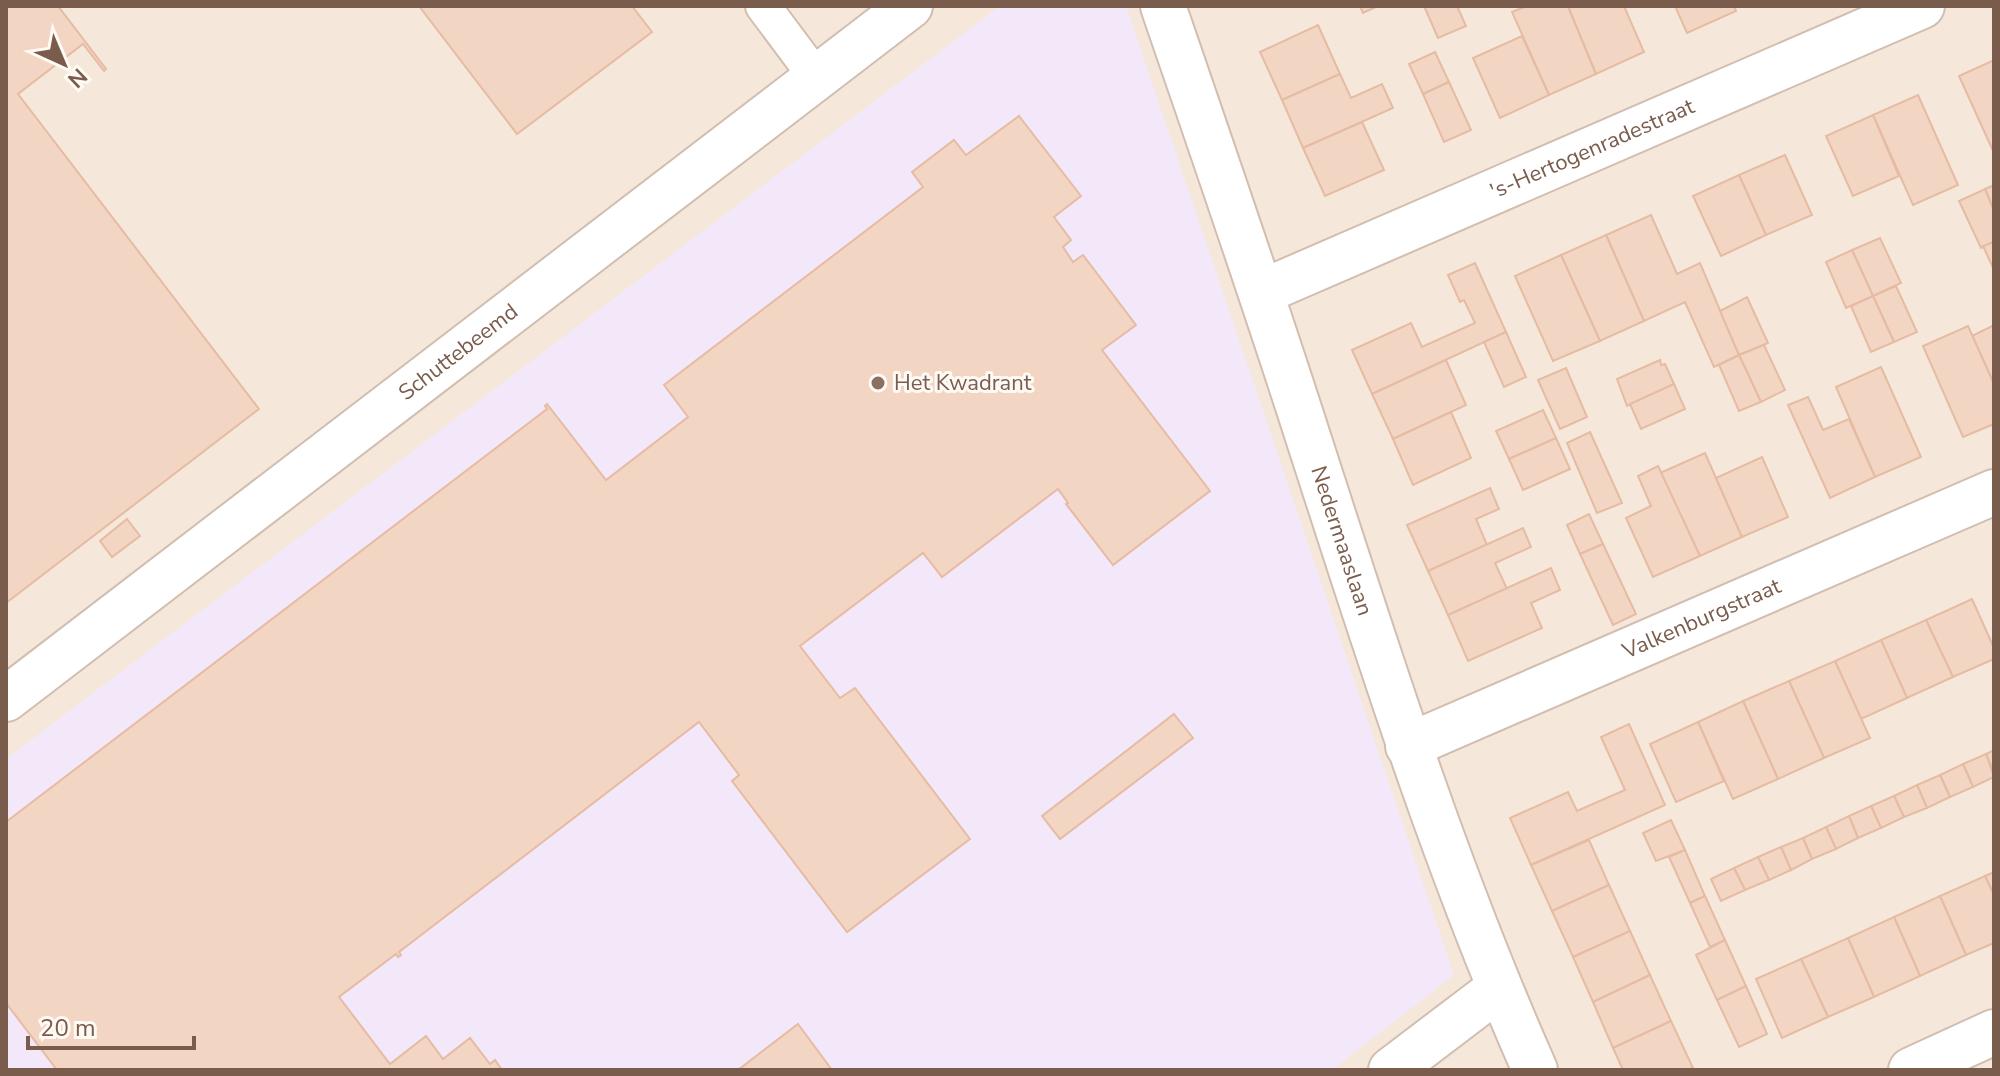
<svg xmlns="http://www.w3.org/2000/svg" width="2000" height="1076" font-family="'Nunito Sans',sans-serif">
	<rect width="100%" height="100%" fill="#fdf6ec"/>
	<!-- residential -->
	<rect fill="#f5e8da" x="6" y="6" width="1988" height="1064"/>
	<!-- education -->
	<polygon fill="#f3e8fa" points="1000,6 1126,6 1454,975 1332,1070 6,1070 6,759"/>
	<!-- building -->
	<g fill="#f3d5c3" stroke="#e6bba3" stroke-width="2">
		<polygon points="6,6 58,6 106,69 104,71 83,44 18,94 259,409 6,603"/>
		<polygon points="419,6 632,6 652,32 517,134"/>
		<polygon points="1360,6 1378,6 1363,13"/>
		<polygon points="1424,6 1457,6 1466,26 1438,38"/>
		<polygon points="1527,6 1568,6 1596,74 1549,95 1512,12"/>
		<polygon points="1568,6 1624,6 1644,52 1596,74"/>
		<polygon points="1675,6 1734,6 1736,11 1687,33"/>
		<polygon points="1318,25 1340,74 1282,100 1260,52"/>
		<polygon points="1522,36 1549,95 1500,118 1473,58"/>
		<polygon points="1435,52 1449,82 1423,94 1409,64"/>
		<polygon points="1994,60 1994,153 1959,76"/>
		<polygon points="1340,74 1351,98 1382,84 1393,108 1303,148 1282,100"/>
		<polygon points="1449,82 1471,130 1444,142 1423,94"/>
		<polygon points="1918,95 1958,185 1913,205 1873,115"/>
		<polygon points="1873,115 1899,176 1853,196 1826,136"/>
		<polygon points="1019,116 1081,196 1054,217 1071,240 1063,247 1073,262 1083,255 1136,325 1102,350 1210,491 1113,565 1066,504 1068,503 1058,489 942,577 923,553 800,646 840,698 855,688 970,839 847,932 732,781 739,775 699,722 399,952 401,955 398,957 396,954 339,997 390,1064 426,1036 443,1059 470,1038 490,1064 495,1060 502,1070 57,1070 6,1003 6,822 547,409 545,406 547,404 606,480 688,417 664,385 923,187 912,172 954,140 966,155"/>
		<polygon points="1362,122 1384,170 1325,196 1303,148"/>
		<polygon points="1785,155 1812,215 1766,235 1739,175"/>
		<polygon points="1739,175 1766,235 1721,256 1693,196"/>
		<polygon points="1994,185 1994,211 1985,189"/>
		<polygon points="1985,189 1994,211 1994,242 1981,248 1959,201"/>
		<polygon points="1651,215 1677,274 1700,263 1739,355 1714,367 1685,302 1644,321 1606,235"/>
		<polygon points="1606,235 1644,321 1600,341 1561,255"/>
		<polygon points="1880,238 1901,283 1873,296 1852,250"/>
		<polygon points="1994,242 1994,270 1983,246"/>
		<polygon points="1852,250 1873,296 1846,308 1826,262"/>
		<polygon points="1561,255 1600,341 1553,361 1515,276"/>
		<polygon points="1475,263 1506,332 1372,394 1352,350 1411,323 1422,347 1475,323 1464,300 1460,302 1448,275"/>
		<polygon points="1896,286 1917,332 1894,342 1873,296"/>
		<polygon points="1873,296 1894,342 1871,352 1851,306"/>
		<polygon points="1747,297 1768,343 1739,355 1720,311"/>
		<polygon points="1994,325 1994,384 1972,336"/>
		<polygon points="1968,326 1994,384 1994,424 1963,437 1923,346"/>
		<polygon points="1506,332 1526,377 1504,387 1484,342"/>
		<polygon points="1764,345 1785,390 1761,402 1739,355"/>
		<polygon points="1739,355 1761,402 1739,411 1719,365"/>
		<polygon points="1446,360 1466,405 1393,439 1372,394"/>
		<polygon points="1660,360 1661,365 1665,364 1674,384 1627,406 1617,379"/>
		<polygon points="1881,367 1921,457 1875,477 1836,387"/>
		<polygon points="1566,368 1587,417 1560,429 1538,380"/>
		<polygon points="1674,384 1685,409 1641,429 1630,404"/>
		<polygon points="1808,397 1823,430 1849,419 1875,477 1830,498 1788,405"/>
		<polygon points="1543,410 1556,438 1509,459 1496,431"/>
		<polygon points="1451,412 1471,458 1413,485 1393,439"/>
		<polygon points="1590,432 1622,503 1597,513 1567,443"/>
		<polygon points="1556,438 1570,469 1523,490 1509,459"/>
		<polygon points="1705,453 1742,537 1700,556 1660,473"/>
		<polygon points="1762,457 1788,517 1742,537 1716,478"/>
		<polygon points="1658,466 1700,556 1653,577 1626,518 1651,506 1638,476"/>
		<polygon points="1490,488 1499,509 1476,519 1487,545 1428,571 1407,525"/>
		<polygon points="1589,514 1603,544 1580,554 1567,525"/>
		<polygon points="127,519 140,536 112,557 100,541"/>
		<polygon points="1523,528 1531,547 1495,563 1507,589 1448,615 1428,571"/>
		<polygon points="1603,544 1636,614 1613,625 1580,554"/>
		<polygon points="1551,568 1560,590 1531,603 1542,628 1468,661 1448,615"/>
		<polygon points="1972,599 1994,648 1994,659 1953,677 1926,620"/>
		<polygon points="1926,620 1953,677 1907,698 1881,640"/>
		<polygon points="1881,640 1907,698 1861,719 1835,661"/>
		<polygon points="1835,661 1870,738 1824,758 1789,681"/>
		<polygon points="1789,681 1824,758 1778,779 1743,701"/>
		<polygon points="1743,701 1778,779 1733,799 1698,722"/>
		<polygon points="1174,714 1193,738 1060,839 1042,816"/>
		<polygon points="1698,722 1724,781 1676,802 1650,744"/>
		<polygon points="1629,724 1665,805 1531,865 1510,818 1568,792 1577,811 1625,790 1601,737"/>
		<polygon points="1994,750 1994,772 1986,754"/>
		<polygon points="1986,754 1994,777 1973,787 1963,764"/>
		<polygon points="1963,764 1973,787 1950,797 1940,775"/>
		<polygon points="1940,775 1950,797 1927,808 1917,785"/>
		<polygon points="1917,785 1927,808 1904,817 1894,796"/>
		<polygon points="1894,796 1904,817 1881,828 1871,806"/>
		<polygon points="1871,806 1881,828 1858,838 1849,816"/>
		<polygon points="1849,816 1858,838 1836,849 1826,827"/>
		<polygon points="1671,820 1685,850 1656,861 1643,833"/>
		<polygon points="1826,827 1836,849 1812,859 1803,838"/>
		<polygon points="1803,838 1812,859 1791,870 1781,847"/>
		<polygon points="1589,840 1609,885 1552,911 1531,865"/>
		<polygon points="1781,847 1791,870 1769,880 1758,857"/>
		<polygon points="1685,850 1705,896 1690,903 1669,857"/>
		<polygon points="1758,857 1769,880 1745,890 1734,868"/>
		<polygon points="1734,868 1745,890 1721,901 1711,879"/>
		<polygon points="1994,872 1994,895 1985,876"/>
		<polygon points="1985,876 1994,895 1994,943 1966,955 1940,896"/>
		<polygon points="1609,885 1630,931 1573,957 1552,911"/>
		<polygon points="1705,896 1725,940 1710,947 1690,903"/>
		<polygon points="1940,896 1966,955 1920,976 1894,917"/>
		<polygon points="1894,917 1920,976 1874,997 1848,938"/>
		<polygon points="1630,931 1650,975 1593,1002 1573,957"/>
		<polygon points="1848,938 1874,997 1828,1017 1801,959"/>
		<polygon points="1725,940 1746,986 1717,1000 1696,955"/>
		<polygon points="1801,959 1828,1017 1782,1038 1756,979"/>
		<polygon points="1650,975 1671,1021 1613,1048 1593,1002"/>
		<polygon points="1746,986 1767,1034 1739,1047 1717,1000"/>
		<polygon points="1671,1021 1693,1068 1688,1070 1623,1070 1613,1048"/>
		<polygon points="798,1024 832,1070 738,1070"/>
	</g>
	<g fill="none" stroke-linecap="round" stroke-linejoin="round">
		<!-- lane casing -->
		<g stroke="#d1beb0" stroke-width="38">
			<polyline id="lane" points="763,6 816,77"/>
		</g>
		<!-- street casing -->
		<g stroke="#d1beb0" stroke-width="48">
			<g id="street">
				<path id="s1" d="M1163 6C1212 149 1262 293 1308 437 1377 650 1444 865 1535 1070"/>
				<path id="s2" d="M1262 292 1922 6"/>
				<path id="s3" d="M6 699 910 6"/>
				<path id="s4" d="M1408 746 1994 492"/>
				<polyline points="1391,1070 1499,988"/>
				<polyline points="1911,1070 1994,1032"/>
			</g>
		</g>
		<!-- lane -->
		<use href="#lane" stroke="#fff" stroke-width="34"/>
		<!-- street -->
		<use href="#street" stroke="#fff" stroke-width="44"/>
	</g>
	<!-- markers -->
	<circle fill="#8d6e63" stroke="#fffaf3" stroke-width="3" cx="878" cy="383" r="8"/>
	<g text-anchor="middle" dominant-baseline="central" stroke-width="6" stroke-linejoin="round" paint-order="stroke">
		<!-- street labels -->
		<g font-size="22" fill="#7a5c4d" stroke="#fffaf3">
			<text stroke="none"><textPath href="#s2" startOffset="360">'s-Hertogenradestraat</textPath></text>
			<text stroke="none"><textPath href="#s3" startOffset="570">Schuttebeemd</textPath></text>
			<text stroke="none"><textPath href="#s1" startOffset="564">Nedermaaslaan</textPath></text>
			<text stroke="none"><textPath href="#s4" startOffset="320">Valkenburgstraat</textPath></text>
		</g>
		<!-- education labels -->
		<g font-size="22" fill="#785e54" stroke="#fffaf3" text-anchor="start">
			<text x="894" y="383">Het Kwadrant</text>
		</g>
	</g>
	<!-- border -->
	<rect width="2000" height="1076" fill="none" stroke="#7a5c4d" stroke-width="16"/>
	<!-- north arrow -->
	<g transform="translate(64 64) rotate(136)" stroke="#fffaf3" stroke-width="6" paint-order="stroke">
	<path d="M0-6L14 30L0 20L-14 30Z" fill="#7a5c4d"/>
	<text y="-12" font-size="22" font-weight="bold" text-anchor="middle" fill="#7a5c4d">N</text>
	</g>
	<!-- scale -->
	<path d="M28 1036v12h166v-12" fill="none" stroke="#7a5c4d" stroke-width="4"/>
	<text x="40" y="1036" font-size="24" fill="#7a5c4d" stroke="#fffaf3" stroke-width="6" paint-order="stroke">20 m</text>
</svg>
